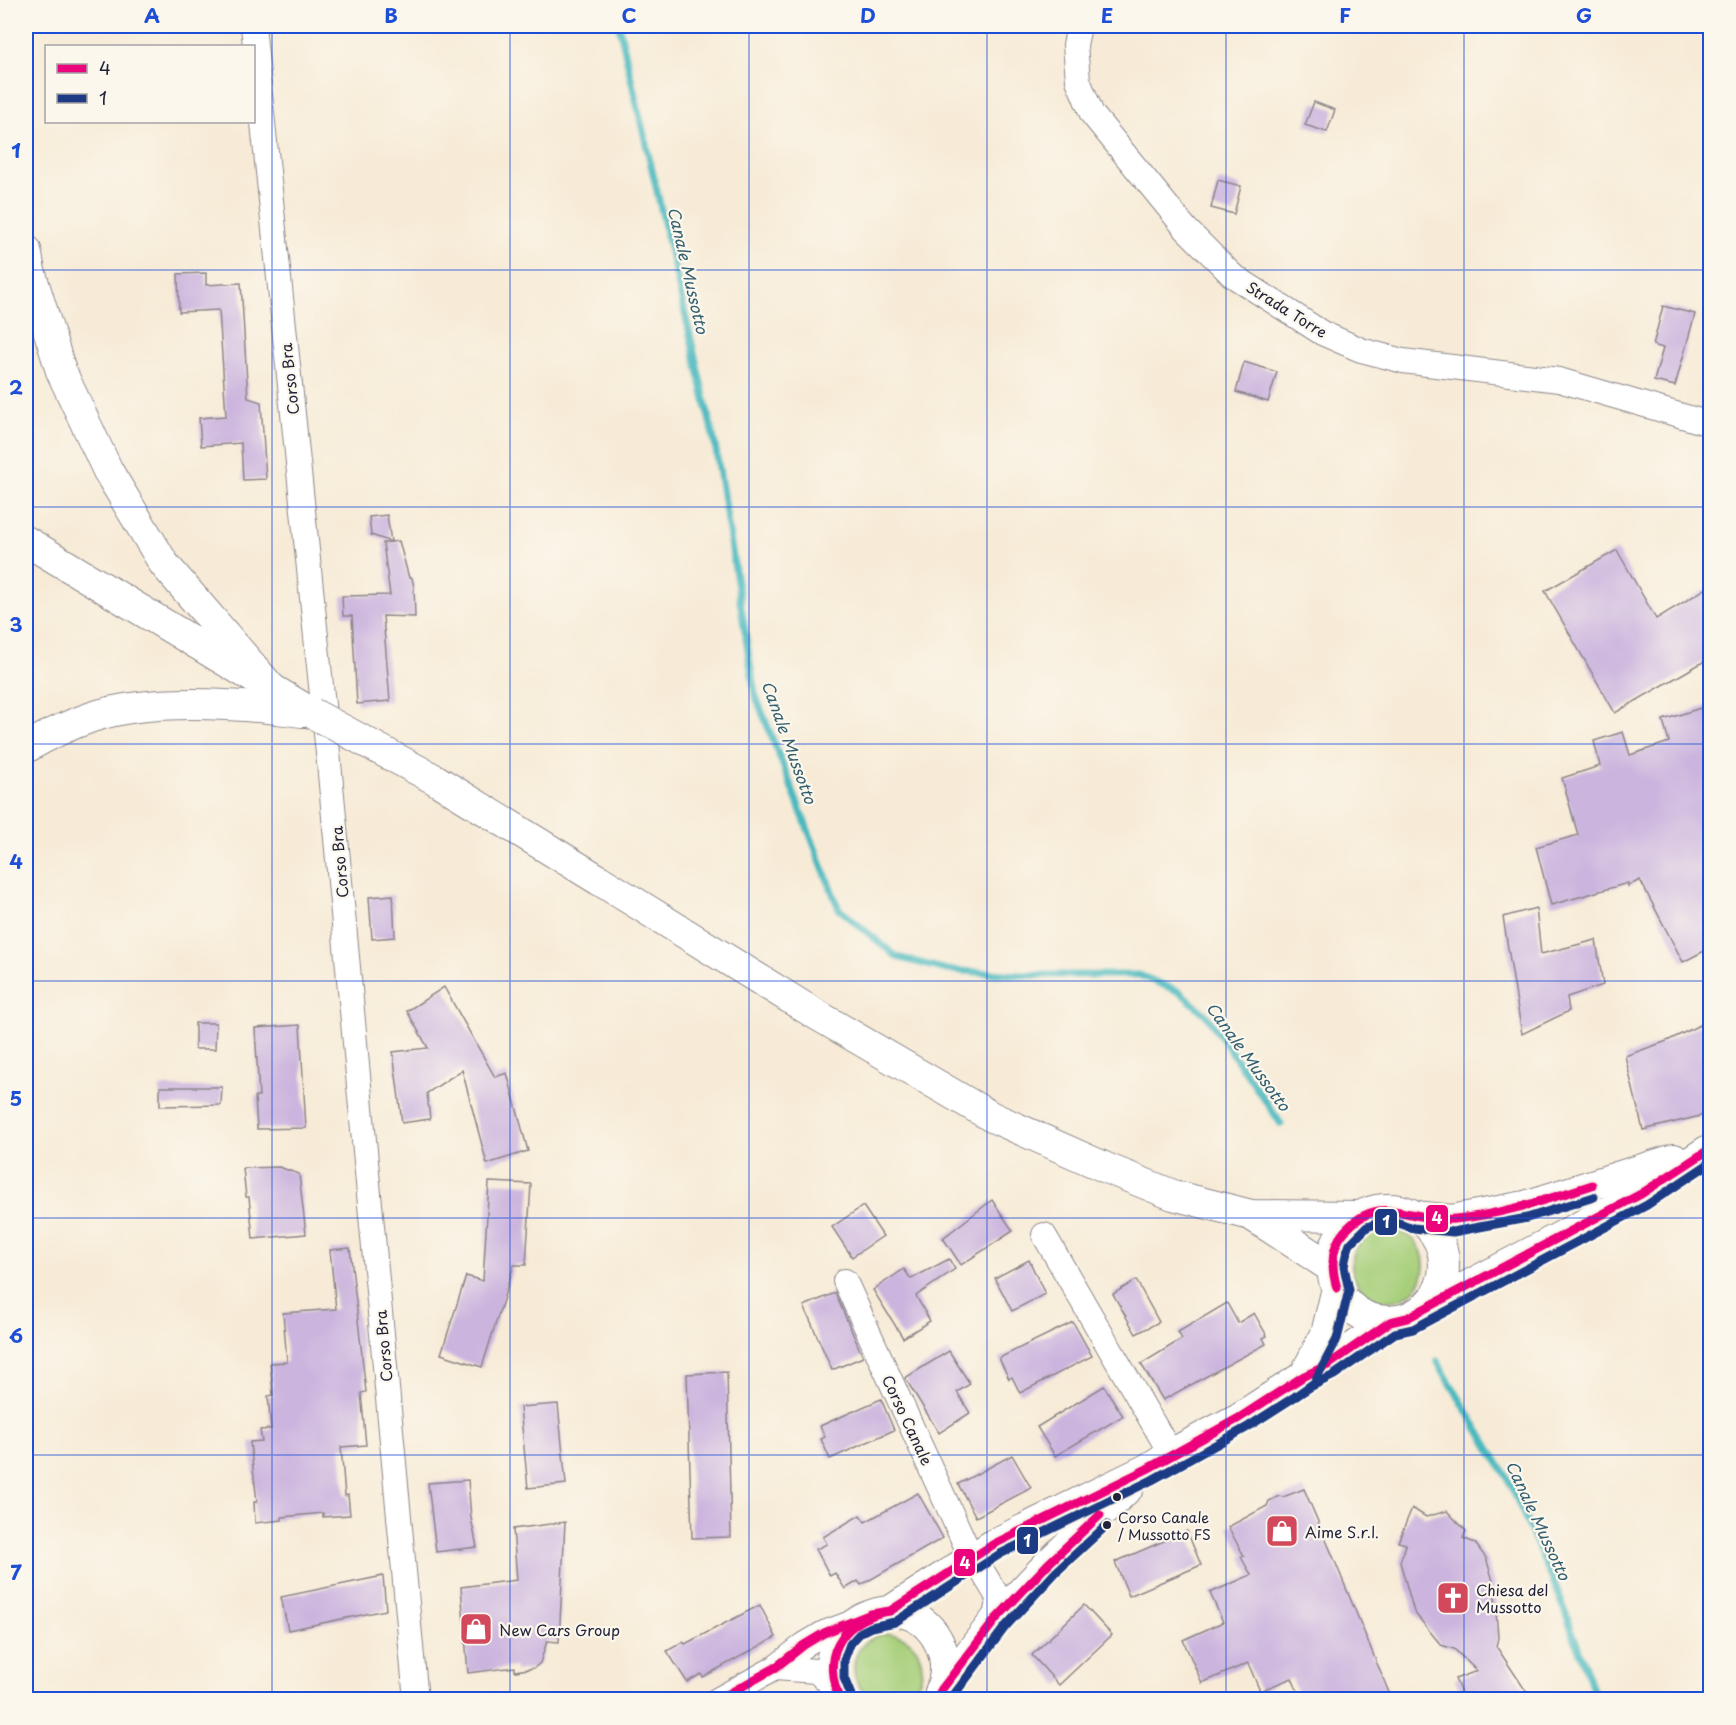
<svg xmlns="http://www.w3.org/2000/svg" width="1736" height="1725" font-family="'Playpen Sans',sans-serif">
	<rect width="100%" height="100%" fill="#fbf7ec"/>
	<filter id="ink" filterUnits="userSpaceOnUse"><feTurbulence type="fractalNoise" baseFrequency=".0167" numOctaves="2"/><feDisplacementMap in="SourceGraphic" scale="12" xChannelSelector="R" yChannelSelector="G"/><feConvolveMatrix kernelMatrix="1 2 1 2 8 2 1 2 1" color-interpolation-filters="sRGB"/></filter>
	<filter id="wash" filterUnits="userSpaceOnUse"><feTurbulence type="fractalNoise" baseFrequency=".008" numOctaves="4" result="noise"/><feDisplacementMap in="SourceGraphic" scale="24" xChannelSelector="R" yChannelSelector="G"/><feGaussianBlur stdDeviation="1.35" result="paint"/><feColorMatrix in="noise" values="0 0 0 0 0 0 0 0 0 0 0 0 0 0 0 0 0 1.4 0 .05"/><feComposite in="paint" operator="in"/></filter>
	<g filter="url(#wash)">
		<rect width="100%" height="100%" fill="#f7ebd7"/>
		<!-- green -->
		<g fill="#a7cf7a" stroke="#64785a" stroke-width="1.5">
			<circle cx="1388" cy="1265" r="36"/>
			<circle cx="888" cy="1668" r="34"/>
		</g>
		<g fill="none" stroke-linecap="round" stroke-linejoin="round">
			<!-- stream -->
			<g stroke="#4ab9c0" stroke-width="7">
				<polyline points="619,26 715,444 755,694 839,909 897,957 947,970 1020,975 1139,975 1180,992 1206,1015 1281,1124"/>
				<polyline points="1437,1361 1508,1479 1558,1592 1597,1700"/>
			</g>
		</g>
		<g id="blocks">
			<!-- building -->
			<g fill="#cbb4de">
				<polygon points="1314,102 1335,110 1327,132 1305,125"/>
				<polygon points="1218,180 1241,186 1234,214 1211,208"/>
				<polygon points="206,273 206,285 241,283 248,398 261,402 266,479 243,480 241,443 201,446 199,418 226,416 219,310 179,312 178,274"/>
				<polygon points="1663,306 1695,314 1675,386 1654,381 1663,348 1653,345"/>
				<polygon points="1244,362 1277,372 1268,402 1236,392"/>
				<polygon points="387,515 391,542 371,535 369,517"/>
				<polygon points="399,541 409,578 412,578 414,587 415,617 383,616 390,701 357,704 352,616 343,616 342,596 390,595 383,543"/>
				<polygon points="1617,550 1656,619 1710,586 1710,658 1615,713 1545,591"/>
				<polygon points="1710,705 1710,948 1683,962 1640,880 1628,886 1628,883 1551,905 1536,847 1578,835 1562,778 1600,766 1594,741 1623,732 1630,755 1669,742 1663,720"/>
				<polygon points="393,895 395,937 372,939 369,897"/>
				<polygon points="1536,908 1541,954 1596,940 1603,985 1567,997 1569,1011 1522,1034 1503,917"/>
				<polygon points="444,987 495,1077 507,1073 528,1151 487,1164 462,1070 427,1093 430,1119 402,1123 393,1052 428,1048 407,1011"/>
				<polygon points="1710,1020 1710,1112 1700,1116 1643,1130 1625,1056 1667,1041"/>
				<polygon points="195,1023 216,1023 215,1049 195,1049"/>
				<polygon points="300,1025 306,1128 257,1129 255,1096 259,1096 255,1028"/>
				<polygon points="160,1087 222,1087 221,1105 160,1106"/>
				<polygon points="279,1167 299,1174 306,1234 253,1239 249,1197 246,1197 243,1168"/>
				<polygon points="489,1182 531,1184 526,1265 514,1265 482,1367 441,1354 466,1276 483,1281"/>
				<polygon points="992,1200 1013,1231 961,1265 943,1238"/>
				<polygon points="863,1206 883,1236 852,1257 832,1227"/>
				<polygon points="350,1248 366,1392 361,1393 366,1445 341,1447 345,1496 348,1495 350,1515 323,1517 323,1513 282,1517 282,1520 255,1523 254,1502 257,1502 250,1442 262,1441 260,1430 271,1429 268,1396 273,1395 270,1363 287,1362 283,1313 336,1309 330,1250"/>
				<polygon points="949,1259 955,1269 916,1296 930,1321 903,1338 873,1290 904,1269 911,1279"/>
				<polygon points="1029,1260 1045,1294 1012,1311 995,1278"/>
				<polygon points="1136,1280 1159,1322 1136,1334 1113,1294"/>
				<polygon points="835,1293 863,1357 832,1370 804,1306"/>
				<polygon points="1227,1303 1238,1323 1254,1313 1267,1336 1263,1338 1266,1344 1163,1400 1141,1364 1182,1339 1178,1332"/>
				<polygon points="1073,1322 1092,1356 1020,1393 1012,1377 1009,1379 999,1358"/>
				<polygon points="949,1351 970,1384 957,1392 970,1413 939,1433 905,1378"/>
				<polygon points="727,1372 731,1537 692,1538 687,1374"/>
				<polygon points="1104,1386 1123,1416 1055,1456 1037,1427"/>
				<polygon points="881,1399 894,1430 830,1459 821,1439 825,1437 820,1426"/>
				<polygon points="558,1404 566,1484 528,1488 520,1407"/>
				<polygon points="1012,1455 1031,1488 976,1517 958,1484"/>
				<polygon points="468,1480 471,1518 477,1547 436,1552 428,1483"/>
				<polygon points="1304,1489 1332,1554 1392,1700 1301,1700 1292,1678 1260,1691 1248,1663 1202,1683 1183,1640 1223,1622 1210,1593 1251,1575 1241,1557 1244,1556 1228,1527 1267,1506 1269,1501 1279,1496 1283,1497"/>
				<polygon points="918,1493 943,1538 861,1585 858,1581 845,1589 835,1573 830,1576 816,1549 827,1544 823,1537 860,1515 865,1522"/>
				<polygon points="1412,1508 1426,1517 1447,1511 1466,1531 1463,1538 1475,1543 1486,1558 1494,1584 1498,1638 1496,1646 1532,1700 1464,1700 1455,1679 1477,1671 1454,1649 1441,1645 1414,1612 1400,1562 1406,1544 1398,1542"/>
				<polygon points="565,1522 559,1642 547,1641 540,1663 534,1668 515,1671 515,1667 468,1673 461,1587 517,1580 513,1529"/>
				<polygon points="1187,1531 1201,1565 1129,1596 1115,1562"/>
				<polygon points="383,1576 386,1610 288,1630 281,1597"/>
				<polygon points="760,1605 776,1637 703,1677 701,1674 687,1682 667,1651 683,1642 685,1644"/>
				<polygon points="1084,1605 1112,1635 1059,1685 1032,1655"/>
			</g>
		</g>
	</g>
	<g filter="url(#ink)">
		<use href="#blocks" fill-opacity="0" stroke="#8c8689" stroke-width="1.5"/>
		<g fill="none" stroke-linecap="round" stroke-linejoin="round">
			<!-- minor casing -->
			<g stroke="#8c8689" stroke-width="26">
				<g id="minor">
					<polyline points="253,26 329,763 416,1700"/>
					<polyline points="1079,26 1075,45 1078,80 1092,114 1186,229 1232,275 1322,333 1361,350 1403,361 1559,380 1710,424"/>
					<polyline points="1044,1235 1171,1454"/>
					<polyline points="845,1281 972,1559 984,1574 999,1599 996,1619"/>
					<polyline points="775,1668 816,1671 834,1686"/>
					<polyline points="717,1700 775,1668 804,1645 824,1633 854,1622"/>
				</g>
			</g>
			<!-- major casing -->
			<g stroke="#8c8689" stroke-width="32">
				<g id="major">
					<polyline points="26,250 30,271 61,371 108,471 164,564 271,688"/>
					<polyline points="26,541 312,713"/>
					<path d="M26 748C46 736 68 725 92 717 151 697 240 704 302 712"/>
					<polyline points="599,880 812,1012 992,1117 1111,1170 1173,1195 1251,1215 1361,1216"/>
					<circle cx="1388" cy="1265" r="56"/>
					<polyline points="1251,1215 1332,1268"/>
					<polyline points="1416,1216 1452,1220 1525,1206 1674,1159"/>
					<polyline points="1426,1308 1641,1194 1710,1149"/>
					<polyline points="1304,1376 1326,1334 1337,1288"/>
					<polyline points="890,1611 994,1544 1147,1469 1171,1454 1239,1418 1304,1376 1328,1365 1390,1322"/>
					<polyline points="942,1689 996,1619 1048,1564 1129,1487"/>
					<path d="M840 1700C798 1630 909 1571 941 1647 947 1661 946 1677 940 1692"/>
				</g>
			</g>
			<!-- minor -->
			<use href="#minor" stroke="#fff" stroke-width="24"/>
			<!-- major -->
			<use href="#major" stroke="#fff" stroke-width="30"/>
			<!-- major-bridge casing -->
			<g stroke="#8c8689" stroke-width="32" stroke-linecap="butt">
				<polyline id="major-bridge" points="312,713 436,780 599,880"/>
			</g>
			<!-- major-bridge -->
			<use href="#major-bridge" stroke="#fff" stroke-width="30"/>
			<!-- bus-1 casing -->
			<g stroke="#fbf7ec" stroke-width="14">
				<g id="bus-1">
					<path d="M1337 1288C1331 1268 1330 1248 1344 1232 1381 1190 1410 1223 1455 1219 1501 1215 1548 1199 1592 1185"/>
					<polyline points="718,1700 775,1668 804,1645 824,1633 871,1614 890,1611 994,1544 1147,1469 1239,1418 1304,1376 1328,1365 1390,1322 1407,1318 1641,1194 1710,1149"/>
					<path d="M840 1700C821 1657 839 1624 883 1612"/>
					<polyline points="936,1700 942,1689 996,1619 1048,1564 1100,1515"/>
				</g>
			</g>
			<!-- bus-2 casing -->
			<g stroke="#fbf7ec" stroke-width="14">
				<g id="bus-2">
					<polyline points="1296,1396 1314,1383 1337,1339 1349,1290 1344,1267 1346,1255 1350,1244 1367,1227 1381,1222 1396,1222 1413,1228 1453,1232 1527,1218 1594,1197"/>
					<polyline points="851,1695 844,1678 844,1660 850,1644 861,1632 871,1627 895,1622 1000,1554 1152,1480 1246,1428 1310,1387 1334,1375 1395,1333 1413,1329 1647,1205 1710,1163"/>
					<polyline points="950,1700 1005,1627 1056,1572 1107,1525"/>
				</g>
			</g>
			<!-- bus-1 -->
			<use href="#bus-1" stroke="#ec047c" stroke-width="9"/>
			<!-- bus-2 -->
			<use href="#bus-2" stroke="#1d3b85" stroke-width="9"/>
		</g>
	</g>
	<!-- grid -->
	<path fill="none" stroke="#1d4ed8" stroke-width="1.5" stroke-opacity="0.55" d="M272 26V1700M510 26V1700M749 26V1700M987 26V1700M1226 26V1700M1464 26V1700M26 270H1710M26 507H1710M26 744H1710M26 981H1710M26 1218H1710M26 1455H1710"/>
	<!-- icons -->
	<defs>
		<g id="shop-square" transform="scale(1.725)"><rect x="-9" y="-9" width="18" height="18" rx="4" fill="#d1495b" stroke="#fbf7ec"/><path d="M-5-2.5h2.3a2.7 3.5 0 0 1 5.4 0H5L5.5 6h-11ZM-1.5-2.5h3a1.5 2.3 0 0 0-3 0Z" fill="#fff"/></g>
		<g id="church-square" transform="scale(1.725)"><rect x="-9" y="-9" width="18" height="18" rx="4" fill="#d1495b" stroke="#fbf7ec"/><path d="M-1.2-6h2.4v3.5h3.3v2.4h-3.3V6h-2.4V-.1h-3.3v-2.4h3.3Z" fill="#fff"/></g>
	</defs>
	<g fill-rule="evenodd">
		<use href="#shop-square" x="1282" y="1531"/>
		<use href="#church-square" x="1453" y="1598"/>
		<use href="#shop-square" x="476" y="1629"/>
	</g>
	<!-- markers -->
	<g fill="#22223b" stroke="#fbf7ec" stroke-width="2">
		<circle cx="1117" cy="1497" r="5"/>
		<circle cx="1107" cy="1525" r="5"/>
	</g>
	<g text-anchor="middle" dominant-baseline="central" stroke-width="4.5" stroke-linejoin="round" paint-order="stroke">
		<!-- bus labels -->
		<g font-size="14" fill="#22223b" stroke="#fbf7ec" text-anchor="start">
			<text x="1118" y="1517">Corso Canale<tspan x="1118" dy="17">/ Mussotto FS</tspan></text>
		</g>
		<!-- street labels -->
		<g font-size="15" fill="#22223b" stroke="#fbf7ec">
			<text transform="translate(1287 309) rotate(32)">Strada Torre</text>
			<text transform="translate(289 379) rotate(-96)">Corso Bra</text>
			<text transform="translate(339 862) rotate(-95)">Corso Bra</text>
			<text transform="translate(383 1346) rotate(-95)">Corso Bra</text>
			<text transform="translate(908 1420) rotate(65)">Corso Canale</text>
		</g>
		<!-- poi labels -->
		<g font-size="15" fill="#22223b" stroke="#fbf7ec" text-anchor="start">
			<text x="1305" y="1531">Aime S.r.l.</text>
			<text x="1476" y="1589">Chiesa del<tspan x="1476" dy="17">Mussotto</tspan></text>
			<text x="499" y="1629">New Cars Group</text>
		</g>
		<!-- water labels -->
		<g font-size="16" font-style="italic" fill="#325e70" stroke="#fbf7ec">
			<text transform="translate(689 270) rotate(77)">Canale Mussotto</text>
			<text transform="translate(790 742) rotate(70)">Canale Mussotto</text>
			<text transform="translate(1249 1056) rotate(54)">Canale Mussotto</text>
			<text transform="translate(1539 1520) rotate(65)">Canale Mussotto</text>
		</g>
	</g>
	<g stroke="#fbf7ec" stroke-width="2">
		<rect x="1425" y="1204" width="24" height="29" rx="6" fill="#ec047c"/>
		<rect x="1374" y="1208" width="24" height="28" rx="6" fill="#1d3b85"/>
		<rect x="1016" y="1526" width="23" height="29" rx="6" fill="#1d3b85"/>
		<rect x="953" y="1548" width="23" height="29" rx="6" fill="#ec047c"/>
	</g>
	<g font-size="16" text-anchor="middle" font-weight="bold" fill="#fff">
		<text x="1437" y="1224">4</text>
		<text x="1386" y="1228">1</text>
		<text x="1027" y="1547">1</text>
		<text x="965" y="1569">4</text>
	</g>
	<!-- margin -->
	<rect width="1736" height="1725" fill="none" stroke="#fbf7ec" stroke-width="66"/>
	<!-- legend -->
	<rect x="45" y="45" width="210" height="78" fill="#fbf7ec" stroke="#a4a2a5" stroke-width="1.5"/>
	<rect x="57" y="64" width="30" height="9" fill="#ec047c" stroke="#a4a2a5" stroke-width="1.5"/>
	<text x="99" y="75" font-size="18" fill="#22223b">4</text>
	<rect x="57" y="94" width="30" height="9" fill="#1d3b85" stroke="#a4a2a5" stroke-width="1.5"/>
	<text x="99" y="105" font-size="18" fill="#22223b">1</text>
	<rect x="33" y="33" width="1670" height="1659" fill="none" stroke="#1d4ed8" stroke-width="2"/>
	<g font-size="20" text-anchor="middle" font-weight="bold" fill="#1d4ed8">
		<text x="152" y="23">A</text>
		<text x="391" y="23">B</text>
		<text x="629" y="23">C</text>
		<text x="868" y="23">D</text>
		<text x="1107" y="23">E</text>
		<text x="1345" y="23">F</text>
		<text x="1584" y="23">G</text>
		<text x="16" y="158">1</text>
		<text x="16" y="395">2</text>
		<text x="16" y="632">3</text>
		<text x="16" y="869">4</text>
		<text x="16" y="1106">5</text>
		<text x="16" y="1343">6</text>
		<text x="16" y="1580">7</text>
	</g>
</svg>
